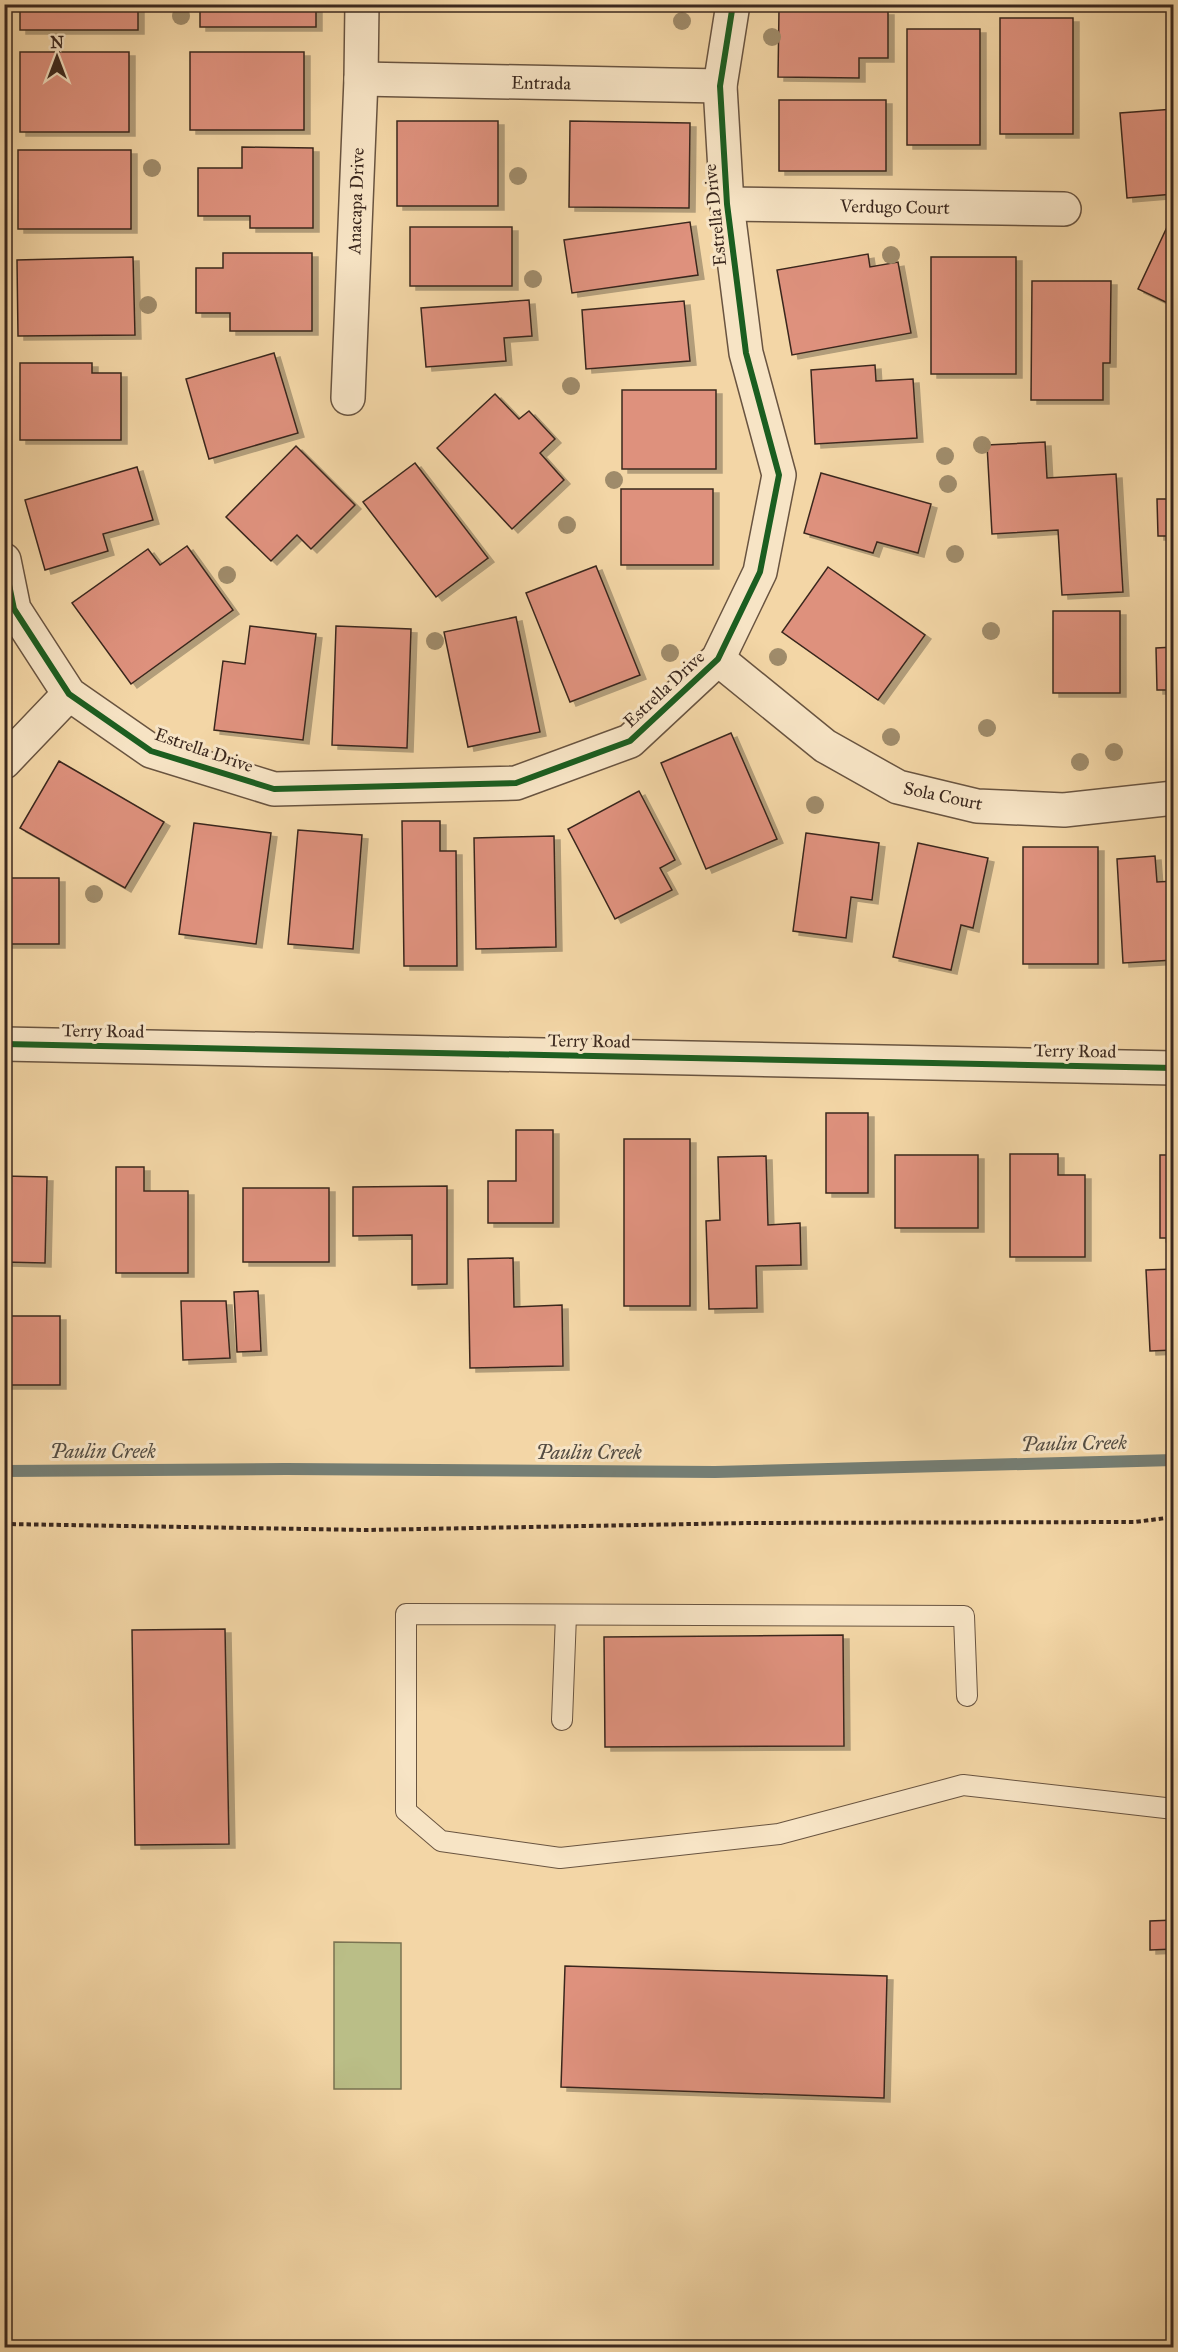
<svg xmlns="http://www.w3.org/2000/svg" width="1178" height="2352" font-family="'IM FELL Great Primer',serif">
	<defs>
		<filter id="shadow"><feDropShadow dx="6" dy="4" stdDeviation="0" flood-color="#0004"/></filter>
	</defs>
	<rect width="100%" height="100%" fill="#f3d6a6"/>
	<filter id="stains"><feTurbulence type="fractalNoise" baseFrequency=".00333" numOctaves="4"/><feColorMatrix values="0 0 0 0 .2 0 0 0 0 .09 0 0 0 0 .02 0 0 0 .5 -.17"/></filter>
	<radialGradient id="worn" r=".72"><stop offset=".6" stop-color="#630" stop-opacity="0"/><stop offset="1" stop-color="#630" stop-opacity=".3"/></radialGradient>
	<!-- green -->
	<polygon fill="#babe87" stroke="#7a7352" stroke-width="1.5" points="334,1942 401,1943 401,2089 334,2089"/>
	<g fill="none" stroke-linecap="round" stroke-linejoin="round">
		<!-- stream -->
		<polyline stroke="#757e74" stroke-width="12" points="4,1471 286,1469 715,1472 1174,1460"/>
	</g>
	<!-- building -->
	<g fill="#de917d" stroke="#3b281e" stroke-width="1.5" filter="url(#shadow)">
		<rect x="20" y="4" width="118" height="26"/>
		<rect x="200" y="4" width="116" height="23"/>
		<polygon points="779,10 888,11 888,58 859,58 859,78 778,77"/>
		<rect x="1000" y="18" width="73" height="116"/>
		<rect x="907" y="29" width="73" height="116"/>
		<rect x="20" y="52" width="109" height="80"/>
		<rect x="190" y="52" width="114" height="78"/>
		<rect x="779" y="100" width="107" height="71"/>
		<polygon points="1174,109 1174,194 1127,198 1120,113"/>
		<rect x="397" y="121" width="101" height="85"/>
		<polygon points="570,121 690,123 689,208 569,207"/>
		<polygon points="242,147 313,148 313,228 250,228 250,216 198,216 198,168 242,168"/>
		<rect x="18" y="150" width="113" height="79"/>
		<polygon points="690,222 698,275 572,293 564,240"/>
		<polygon points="1168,225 1174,228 1174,306 1138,289"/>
		<rect x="410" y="227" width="102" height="59"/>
		<polygon points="223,253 312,253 312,331 230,331 230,313 196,313 196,268 223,268"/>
		<polygon points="868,254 870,267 898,262 911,333 792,355 777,270"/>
		<polygon points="133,257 135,335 18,336 17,260"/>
		<rect x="931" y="257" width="85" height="117"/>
		<polygon points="1032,281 1111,281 1110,363 1103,363 1103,400 1031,400"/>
		<polygon points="529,300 532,336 504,338 506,361 426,367 421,308"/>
		<polygon points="684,301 690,361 586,369 582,310"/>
		<polygon points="274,353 298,433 209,459 186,379"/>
		<polygon points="20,363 92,363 92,373 121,373 121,440 20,440"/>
		<polygon points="875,365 876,381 913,379 917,438 815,444 811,370"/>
		<rect x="622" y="390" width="94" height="79"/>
		<polygon points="495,394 519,419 529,411 555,439 540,453 564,480 512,529 437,448"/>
		<polygon points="1045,442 1047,478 1116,474 1123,592 1062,595 1058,530 992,534 987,445"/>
		<polygon points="296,446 355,505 311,549 297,535 271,561 226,517"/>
		<polygon points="415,463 488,558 436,597 363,502"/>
		<polygon points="137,467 153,520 103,534 108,551 45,570 25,500"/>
		<polygon points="821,473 931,504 918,553 877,542 873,553 804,533"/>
		<rect x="621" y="489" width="92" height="76"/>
		<polygon points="1157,499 1174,499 1174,536 1158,536"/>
		<polygon points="187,546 233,610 131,684 72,603 148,549 160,565"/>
		<polygon points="596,566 640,675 570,702 526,593"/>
		<polygon points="828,567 925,635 878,700 782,632"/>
		<rect x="1053" y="611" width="67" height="82"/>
		<polygon points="516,617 540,732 468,747 444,632"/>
		<polygon points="250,626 316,634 303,740 214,730 223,661 245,664"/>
		<polygon points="336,626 411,629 407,748 332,745"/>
		<polygon points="1174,647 1174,690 1157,690 1156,648"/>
		<polygon points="731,733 777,839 706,869 661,763"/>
		<polygon points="59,761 164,822 125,888 20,828"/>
		<polygon points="639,791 675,860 660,868 672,890 615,919 568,829"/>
		<polygon points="402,821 440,821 440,851 456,851 457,966 404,966"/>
		<polygon points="194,823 271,833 256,944 179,934"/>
		<polygon points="298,830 362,835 353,949 288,944"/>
		<polygon points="806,833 879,843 872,900 851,897 846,938 793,931"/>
		<polygon points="554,836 556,947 476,949 474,838"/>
		<polygon points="918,843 988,858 973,928 961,925 951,970 893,957"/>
		<rect x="1023" y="847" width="75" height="117"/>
		<polygon points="1155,856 1157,882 1174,881 1174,960 1123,963 1117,859"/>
		<rect x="4" y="878" width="55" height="66"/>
		<rect x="826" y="1113" width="42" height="80"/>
		<polygon points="516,1130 553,1130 553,1223 488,1223 488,1181 516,1181"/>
		<rect x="624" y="1139" width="66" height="167"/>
		<polygon points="1010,1154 1058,1154 1058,1175 1085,1175 1085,1257 1010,1257"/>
		<rect x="895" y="1155" width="83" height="73"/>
		<rect x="1160" y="1155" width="14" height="83"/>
		<polygon points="766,1156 768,1225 800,1223 801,1265 756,1266 757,1308 709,1309 706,1221 720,1220 718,1157"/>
		<polygon points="116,1167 144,1167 144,1191 188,1191 188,1273 116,1273"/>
		<polygon points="4,1176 47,1177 45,1263 4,1262"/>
		<polygon points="447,1186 447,1284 412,1285 412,1235 353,1236 353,1187"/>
		<rect x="243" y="1188" width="86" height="74"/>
		<polygon points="513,1258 514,1307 562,1305 563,1366 470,1368 468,1259"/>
		<polygon points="1174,1269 1174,1350 1150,1351 1146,1270"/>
		<polygon points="258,1291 261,1351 237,1352 234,1292"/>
		<polygon points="181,1301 226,1301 230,1358 183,1360"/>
		<rect x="4" y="1316" width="56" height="69"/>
		<polygon points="225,1629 229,1844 135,1845 132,1630"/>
		<polygon points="843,1635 844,1746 605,1747 604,1637"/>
		<polygon points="1174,1920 1174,1949 1150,1950 1150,1921"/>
		<polygon points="565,1966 887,1976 884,2098 561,2087"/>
	</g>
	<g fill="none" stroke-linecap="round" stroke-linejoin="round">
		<!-- service casing -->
		<g stroke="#695440" stroke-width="22">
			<g id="service">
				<polyline points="967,1696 964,1616 406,1614 406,1811 441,1841 560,1858 779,1834 963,1785 1174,1809"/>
				<polyline points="562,1720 566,1615"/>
			</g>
		</g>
		<!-- minor casing -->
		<g stroke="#695440" stroke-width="36">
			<g id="minor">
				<polyline points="361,79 720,86"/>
				<polyline points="727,204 1064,209"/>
				<polyline points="348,398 361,79 362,4"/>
				<polyline points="4,560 14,609 69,694 151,751 274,789 516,783 630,741 718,659 760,572 779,475 746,353 727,204 720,86 733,4"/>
				<polyline points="718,659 825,746 898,787 977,806 1064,810 1174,798"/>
				<polyline points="4,762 69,694"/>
				<polyline points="4,1044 1174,1068"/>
			</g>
		</g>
		<!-- path -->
		<polyline stroke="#3b281e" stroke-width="4" stroke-dasharray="4.5 3" stroke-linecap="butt" points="4,1524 366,1530 747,1523 1135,1522 1174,1517"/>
		<!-- service -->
		<use href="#service" stroke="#f7e4c5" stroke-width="20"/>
		<!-- minor -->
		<use href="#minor" stroke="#f7e4c5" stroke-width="33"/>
		<!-- cycleway casing -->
		<g stroke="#f7e4c5" stroke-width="10">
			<g id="cycleway">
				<polyline points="4,560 14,609 69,694 151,751 274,789 516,783 630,741 718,659 760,572 779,475 746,353 727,204 720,86 733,4"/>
				<polyline points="4,1044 1174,1068"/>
			</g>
		</g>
		<!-- cycleway -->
		<use href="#cycleway" stroke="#1b5e20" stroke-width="6"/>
	</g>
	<!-- trees -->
	<g fill="#9f8b6a">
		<circle cx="181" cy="16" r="9"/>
		<circle cx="682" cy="21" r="9"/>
		<circle cx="772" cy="37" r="9"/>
		<circle cx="152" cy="168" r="9"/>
		<circle cx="518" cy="176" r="9"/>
		<circle cx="891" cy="255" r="9"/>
		<circle cx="533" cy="279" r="9"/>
		<circle cx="148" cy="305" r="9"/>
		<circle cx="571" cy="386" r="9"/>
		<circle cx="982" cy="445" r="9"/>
		<circle cx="945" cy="456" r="9"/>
		<circle cx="614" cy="480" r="9"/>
		<circle cx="948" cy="484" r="9"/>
		<circle cx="567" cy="525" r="9"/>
		<circle cx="955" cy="554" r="9"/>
		<circle cx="227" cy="575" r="9"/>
		<circle cx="991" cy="631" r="9"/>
		<circle cx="435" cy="641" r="9"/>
		<circle cx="670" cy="653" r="9"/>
		<circle cx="778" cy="657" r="9"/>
		<circle cx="987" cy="728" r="9"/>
		<circle cx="891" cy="737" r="9"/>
		<circle cx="1114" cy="752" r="9"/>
		<circle cx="1080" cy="762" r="9"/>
		<circle cx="815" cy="805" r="9"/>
		<circle cx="94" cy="894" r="9"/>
	</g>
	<g text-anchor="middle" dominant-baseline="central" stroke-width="6" stroke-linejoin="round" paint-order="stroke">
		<!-- street labels -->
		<g font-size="18" fill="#3b281e" stroke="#f7e4c5">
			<text transform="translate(541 83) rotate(1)">Entrada</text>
			<text transform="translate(356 201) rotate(-88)">Anacapa Drive</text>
			<text transform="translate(895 207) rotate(1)">Verdugo Court</text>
			<text transform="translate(715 215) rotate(-96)">Estrella Drive</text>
			<text transform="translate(664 689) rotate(-43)">Estrella Drive</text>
			<text transform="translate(204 750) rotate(19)">Estrella Drive</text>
			<text transform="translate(943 796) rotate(12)">Sola Court</text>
			<text transform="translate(103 1031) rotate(1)">Terry Road</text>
			<text transform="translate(589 1041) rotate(1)">Terry Road</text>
			<text transform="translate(1075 1051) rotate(1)">Terry Road</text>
		</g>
		<!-- water labels -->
		<g font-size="20" font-style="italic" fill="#534c42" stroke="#f7e4c5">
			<text transform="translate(1074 1443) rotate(-1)">Paulin Creek</text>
			<text x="103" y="1451">Paulin Creek</text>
			<text x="589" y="1452">Paulin Creek</text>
		</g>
	</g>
	<!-- margin -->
	<rect width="1178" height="2352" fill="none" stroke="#f3d6a6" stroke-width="24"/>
	<rect x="6" y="6" width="1166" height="2340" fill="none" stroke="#3b281e" stroke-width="3"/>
	<rect x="12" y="12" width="1154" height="2328" fill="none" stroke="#3b281e" stroke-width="1.5"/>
	<!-- north arrow -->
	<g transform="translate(57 57)" stroke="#f7e4c5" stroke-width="4.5" paint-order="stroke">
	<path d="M0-4.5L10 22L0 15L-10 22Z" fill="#3b281e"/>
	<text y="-9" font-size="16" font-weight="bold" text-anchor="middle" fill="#3b281e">N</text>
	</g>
	<rect width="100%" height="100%" filter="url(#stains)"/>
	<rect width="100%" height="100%" fill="url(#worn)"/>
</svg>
